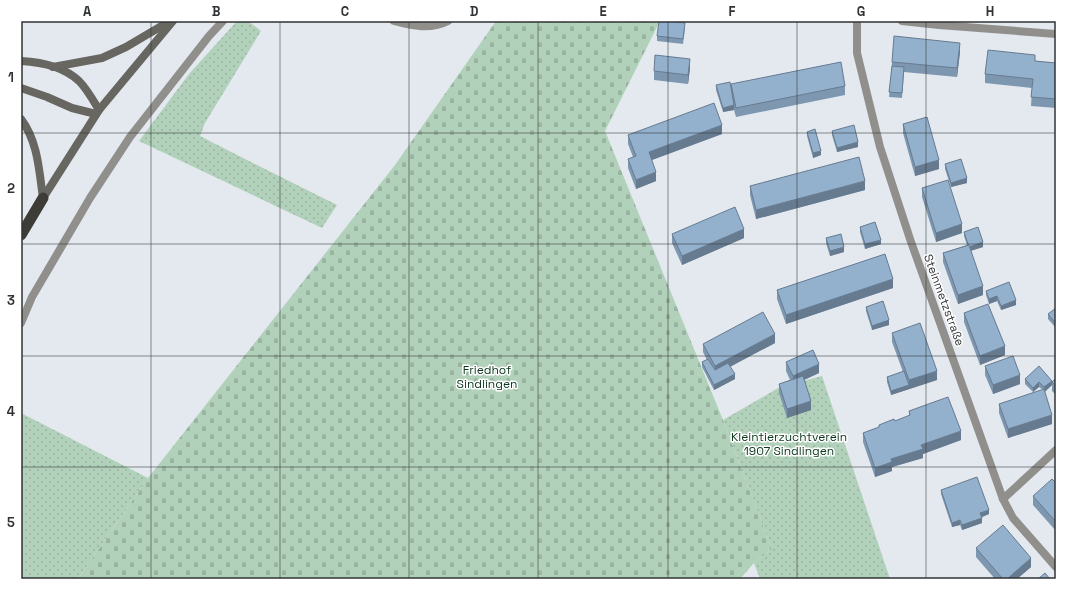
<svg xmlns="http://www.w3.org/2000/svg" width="1077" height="600" font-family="'Space Grotesk',sans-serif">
	<defs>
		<pattern id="cemetery-stones" width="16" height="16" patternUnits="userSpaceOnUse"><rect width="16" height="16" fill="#b2d1ba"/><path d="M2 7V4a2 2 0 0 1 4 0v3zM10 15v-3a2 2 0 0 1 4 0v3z" fill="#99b4a0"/></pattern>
		<pattern id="garden-dots" width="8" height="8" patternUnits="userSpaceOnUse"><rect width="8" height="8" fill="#b2d1ba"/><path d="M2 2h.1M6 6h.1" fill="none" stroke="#99b4a0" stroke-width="1.8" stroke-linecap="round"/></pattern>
	</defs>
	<rect width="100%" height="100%" fill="#e3e9ef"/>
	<!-- cemetery -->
	<polygon fill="url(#cemetery-stones)" points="496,21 660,21 605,131 723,420 772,549 754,563 740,579 78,579 148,478 395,165"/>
	<!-- garden -->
	<g fill="url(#garden-dots)">
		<polygon points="237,21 248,21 261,31 205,123 200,136 243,158 337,205 322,228 139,141 189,74"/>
		<polygon points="822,376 890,579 760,579 754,563 772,549 723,420 780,387"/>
		<polygon points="21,413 148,478 78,579 21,579"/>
	</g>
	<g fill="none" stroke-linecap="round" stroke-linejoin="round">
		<!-- minor -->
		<g stroke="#908f8c" stroke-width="8">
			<path d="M394 21C412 26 431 30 448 21"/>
			<polyline points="857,21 857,53 880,147 910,239 1003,499 1013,518 1056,567"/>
			<polyline points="21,323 32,297 90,198 130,137 209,36 223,21"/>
			<polyline points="1003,499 1056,450"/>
		</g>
		<!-- tertiary -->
		<polyline stroke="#908f8c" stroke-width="8" points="902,21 939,25 1056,34"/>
		<!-- secondary -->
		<g stroke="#676661" stroke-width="8">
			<path d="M21 61C41 62 64 67 79 81 87 89 93 100 99 110"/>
			<polyline points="53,67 102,58 126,47 170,21"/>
			<polyline points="21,88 47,97 72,108 96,114"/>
			<path d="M21 119C38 142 39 170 43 198"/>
			<polyline points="43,198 99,110 173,21"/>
		</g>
		<!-- trunk -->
		<polyline stroke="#3e3c37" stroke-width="11" points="21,235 43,198"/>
	</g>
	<!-- wall -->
	<g fill="#7e97b0">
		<polygon points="685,28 683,44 657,41 657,36"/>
		<polygon points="960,52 957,77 904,72 902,98 889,97 892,62"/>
		<polygon points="1035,61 1056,63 1056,108 1031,106 1032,88 985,83 985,74"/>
		<polygon points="690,68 688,84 654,80 654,71"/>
		<polygon points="731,84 845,86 845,95 736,117 734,110 723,112 716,90 716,85 731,88"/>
		<polygon points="903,124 939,169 915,176 903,133"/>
		<polygon points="832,131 858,147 837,152 832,135"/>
		<polygon points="807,132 821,155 813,158 807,136"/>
		<polygon points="722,134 652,160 656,181 636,189 628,168 628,159 633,157 628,144 628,135"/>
		<polygon points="945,164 967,183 951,187 945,169"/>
		<polygon points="750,186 865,190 756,219 750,195"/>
		<polygon points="922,188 962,233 936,242 922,197"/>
		<polygon points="860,227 881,244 865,249 860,232"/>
		<polygon points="964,232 983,247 971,251 983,295 958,304 943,262 943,253 967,245 964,236"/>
		<polygon points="672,234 744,238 682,265 672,243"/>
		<polygon points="826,238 844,252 830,256 826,243"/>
		<polygon points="893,288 786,324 777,299 777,290"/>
		<polygon points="986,291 1016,305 1001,310 997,301 989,304 986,295"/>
		<polygon points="866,307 889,325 872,330 866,311"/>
		<polygon points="1056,308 1056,328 1048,319 1048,314"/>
		<polygon points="964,313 1005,355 980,365 964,322"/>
		<polygon points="892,333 937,380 891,395 887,382 887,377 903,372 892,342"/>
		<polygon points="775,343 730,366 735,379 714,390 702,367 702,362 707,360 703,352 703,344"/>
		<polygon points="786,362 819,373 804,380 811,410 787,418 779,393 779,384 790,380 786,371"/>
		<polygon points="985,366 1020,384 993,394 985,375"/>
		<polygon points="1056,378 1056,395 1052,391 1052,382"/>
		<polygon points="1025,379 1052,385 1045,392 1052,424 1008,438 999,413 999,404 1043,390 1039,387 1033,392 1025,384"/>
		<polygon points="909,411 961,440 923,454 923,458 892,467 892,471 875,477 863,442 863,433 879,427 879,425 895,421 909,416"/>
		<polygon points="1056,483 1056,531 1033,505 1033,496"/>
		<polygon points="941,490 989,514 981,517 982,523 962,530 960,525 952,527 941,494"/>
		<polygon points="976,548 1031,567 1017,579 995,579 976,557"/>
	</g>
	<!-- shaded-wall -->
	<g fill="#677b90">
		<polygon points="960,43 960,52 957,77 957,68"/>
		<polygon points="690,59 690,68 688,84 688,75"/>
		<polygon points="734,105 734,110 723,112 723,108"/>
		<polygon points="722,125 722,134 649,161 649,152"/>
		<polygon points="858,142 858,147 837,152 837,148"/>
		<polygon points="821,151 821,155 813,158 813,153"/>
		<polygon points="939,160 939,169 915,176 915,167"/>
		<polygon points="656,172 656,181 636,189 636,180"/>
		<polygon points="967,178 967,183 951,187 951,183"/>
		<polygon points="865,181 865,190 756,219 756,210"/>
		<polygon points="962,224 962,233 936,242 936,233"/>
		<polygon points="744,229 744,238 682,265 682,256"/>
		<polygon points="881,240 881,244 865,249 865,244"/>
		<polygon points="983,242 983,247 969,251 969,247"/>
		<polygon points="844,247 844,252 830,256 830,251"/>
		<polygon points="893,279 893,288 786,324 786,315"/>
		<polygon points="983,286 983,295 958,304 958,295"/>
		<polygon points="997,296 997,301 989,304 989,299"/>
		<polygon points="1016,300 1016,305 1001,310 1001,306"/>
		<polygon points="889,320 889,325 872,330 872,326"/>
		<polygon points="775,334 775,343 715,375 715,366"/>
		<polygon points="1005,346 1005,355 980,365 980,356"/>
		<polygon points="819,364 819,373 793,385 793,376"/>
		<polygon points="937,371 937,380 891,395 891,391 909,385 909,380"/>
		<polygon points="735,374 735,379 714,390 714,385"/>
		<polygon points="1020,375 1020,384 993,394 993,385"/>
		<polygon points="1052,381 1052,385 1044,392 1044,387"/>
		<polygon points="1039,382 1039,387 1033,392 1033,388"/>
		<polygon points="811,401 811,410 787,418 787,409"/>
		<polygon points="1052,415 1052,424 1008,438 1008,429"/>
		<polygon points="961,431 961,440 923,454 923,458 892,467 892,471 875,477 875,468 891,459 921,445"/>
		<polygon points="989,510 989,514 980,518 980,513"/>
		<polygon points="982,518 982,523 962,530 962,525"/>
		<polygon points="960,520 960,525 952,527 952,523"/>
		<polygon points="1031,558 1031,567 1017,579 1007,579"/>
	</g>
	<!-- building -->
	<g fill="#93b0cd" stroke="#677b90">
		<polygon points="659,21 670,21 685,23 683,39 657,36"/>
		<polygon points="894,36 960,43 957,68 892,62"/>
		<polygon points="988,50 1035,55 1035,61 1056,63 1056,99 1031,97 1033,79 985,74"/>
		<polygon points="655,55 690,59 688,75 654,71"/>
		<polygon points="841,62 845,86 736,108 731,84"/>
		<polygon points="892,66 904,67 902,93 889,92"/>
		<polygon points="730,82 734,105 723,108 716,85"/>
		<polygon points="714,103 722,125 649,152 656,172 636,180 628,159 636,156 628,135"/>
		<polygon points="927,117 939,160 915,167 903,124"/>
		<polygon points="854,125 858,142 837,148 832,131"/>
		<polygon points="815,129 821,151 813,153 807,132"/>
		<polygon points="859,157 865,181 756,210 750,186"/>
		<polygon points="961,159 967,178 951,183 945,164"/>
		<polygon points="948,180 962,224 936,233 922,188"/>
		<polygon points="735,207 744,229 682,256 672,234"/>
		<polygon points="875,222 881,240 865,244 860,227"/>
		<polygon points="978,227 983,242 969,247 964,232"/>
		<polygon points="841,234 844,247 830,251 826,238"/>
		<polygon points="969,245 983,286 958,295 943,253"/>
		<polygon points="885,254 893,279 786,315 777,290"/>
		<polygon points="1009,282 1016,300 1001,306 997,296 989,299 986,291"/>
		<polygon points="883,301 889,320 872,326 866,307"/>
		<polygon points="988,304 1005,346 980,356 964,313"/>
		<polygon points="1056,308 1056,324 1048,314"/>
		<polygon points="763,312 775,334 715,366 703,344"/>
		<polygon points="920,323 937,371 909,380 892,333"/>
		<polygon points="813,350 819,364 793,376 786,362"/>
		<polygon points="1013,356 1020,375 993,385 985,366"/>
		<polygon points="708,359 715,370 728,363 735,374 714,385 702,362"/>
		<polygon points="1039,366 1052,381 1044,387 1039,382 1033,388 1025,379"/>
		<polygon points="904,371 909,385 891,391 887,377"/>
		<polygon points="803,376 811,401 787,409 779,384"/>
		<polygon points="1056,378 1056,386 1052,382"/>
		<polygon points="1044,389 1052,415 1008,429 999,404"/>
		<polygon points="948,397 961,431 921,445 923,449 891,459 892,462 875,468 863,433 879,427 879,425 894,419 895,421 910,415 909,411"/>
		<polygon points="977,477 989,510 980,513 982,518 962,525 960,520 952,523 941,490"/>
		<polygon points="1052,479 1056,483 1056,522 1033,496"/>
		<polygon points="1003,525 1031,558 1007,579 1003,579 976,548"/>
		<polygon points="1045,573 1050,579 1038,579"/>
	</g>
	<!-- grid -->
	<path fill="none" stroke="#303335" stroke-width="1" stroke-opacity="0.55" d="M151 21V579M280 21V579M409 21V579M538 21V579M668 21V579M797 21V579M926 21V579M21 133H1056M21 244H1056M21 356H1056M21 467H1056"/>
	<g text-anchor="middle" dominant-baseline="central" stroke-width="3" stroke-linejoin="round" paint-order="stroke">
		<!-- street labels -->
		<g font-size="12" fill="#303335" stroke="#fff">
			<text transform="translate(944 300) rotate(70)">Steinmetzstraße</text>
		</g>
		<!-- park labels -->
		<g font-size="12" fill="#0c371d" stroke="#fff">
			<text x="487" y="370">Friedhof<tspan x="487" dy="14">Sindlingen</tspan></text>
			<text x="789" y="437">Kleintierzuchtverein<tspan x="789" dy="14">1907 Sindlingen</tspan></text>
		</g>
	</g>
	<!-- border -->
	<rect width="1077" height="600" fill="none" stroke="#ffffff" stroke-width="44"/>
	<rect x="22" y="22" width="1033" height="556" fill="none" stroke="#303335" stroke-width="1.5"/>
	<g font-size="13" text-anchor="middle" font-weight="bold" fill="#303335">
		<text x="87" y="16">A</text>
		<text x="216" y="16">B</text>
		<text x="345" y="16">C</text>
		<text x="474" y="16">D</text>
		<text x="603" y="16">E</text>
		<text x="732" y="16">F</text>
		<text x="861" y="16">G</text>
		<text x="990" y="16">H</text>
		<text x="11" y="82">1</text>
		<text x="11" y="193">2</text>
		<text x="11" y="305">3</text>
		<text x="11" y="416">4</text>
		<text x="11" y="527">5</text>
	</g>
</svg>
